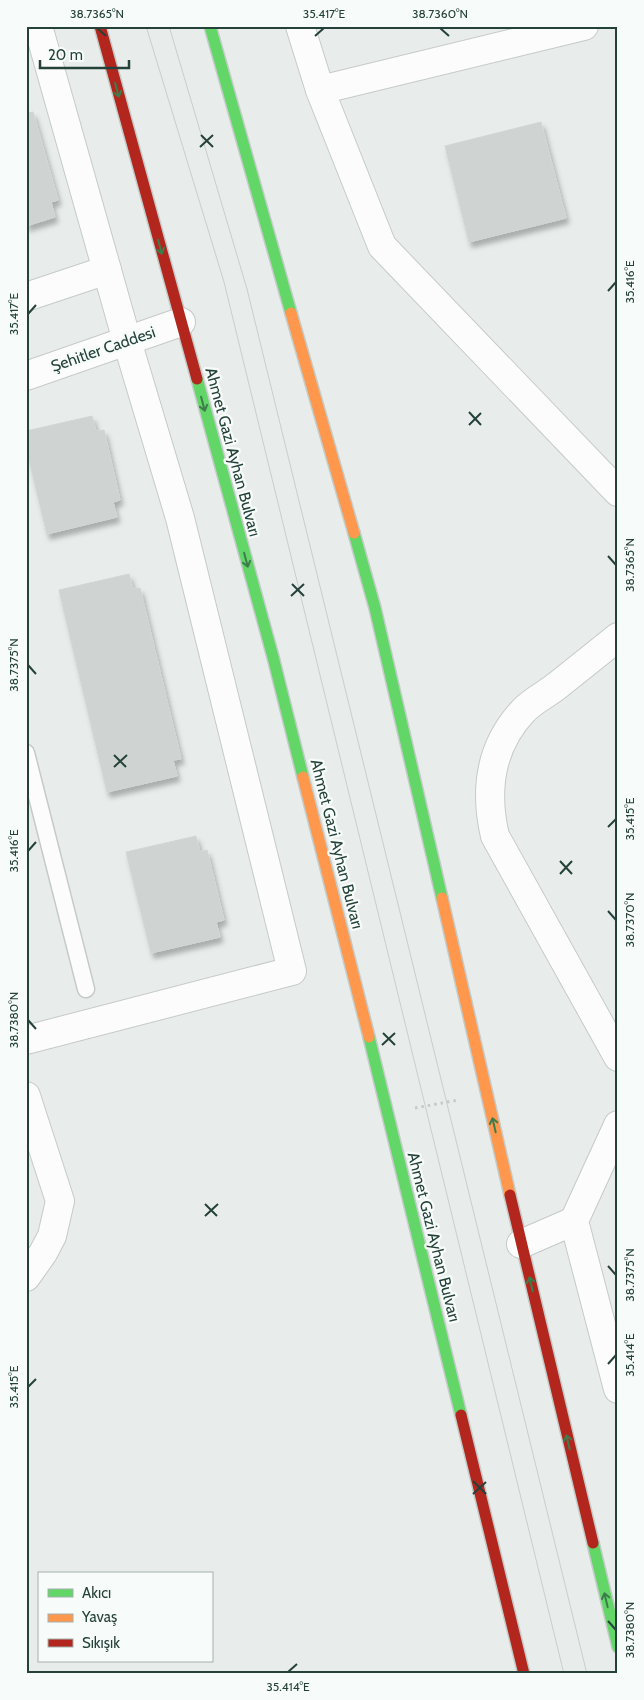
<svg xmlns="http://www.w3.org/2000/svg" width="644" height="1700" font-family="Cabin,sans-serif">
	<defs>
		<filter id="shadow"><feDropShadow dx="3" dy="5.5" stdDeviation="2.5" flood-color="#0004"/></filter>
	</defs>
	<rect width="100%" height="100%" fill="#e8edeb"/>
	<!-- building -->
	<g fill="#cfd4d2" stroke="#d1d6d4" filter="url(#shadow)">
		<polygon points="33,112 58,200 51,202 55,217 26,226 26,113"/>
		<polygon points="541,122 566,218 469,242 445,146"/>
		<polygon points="92,416 96,431 104,430 120,500 113,502 117,517 47,534 26,447 26,431"/>
		<polygon points="129,574 133,589 140,588 181,759 173,760 177,776 107,792 59,590"/>
		<polygon points="196,836 200,852 207,850 224,920 216,922 220,937 151,953 126,852"/>
	</g>
	<g fill="none" stroke-linecap="round" stroke-linejoin="round">
		<!-- lane casing -->
		<g stroke="#c5cac8" stroke-width="19">
			<polyline id="lane" points="26,753 86,989"/>
		</g>
		<!-- street casing -->
		<g stroke="#c5cac8" stroke-width="30">
			<g id="street">
				<polyline points="300,26 320,90 382,246 618,492"/>
				<polyline points="320,90 584,26"/>
				<polyline points="26,297 107,270"/>
				<polyline points="26,376 181,322"/>
				<path d="M618 637C598 653 578 669 558 685 547 694 534 700 524 710 490 746 484 789 495 836L618 1057"/>
				<polyline points="26,1040 292,971 180,518 127,341 38,26"/>
				<polyline points="26,1096 60,1201 52,1236 43,1253 26,1277"/>
				<polyline points="618,1125 574,1221 618,1389"/>
				<polyline points="521,1244 574,1221"/>
			</g>
		</g>
		<!-- fast casing -->
		<g stroke="#c3ccc9" stroke-width="14">
			<g id="fast">
				<polyline points="210,26 291,313"/>
				<polyline points="197,379 273,657 303,777"/>
				<polyline points="354,533 375,608 442,898"/>
				<polyline points="369,1037 461,1415"/>
				<polyline points="593,1543 618,1647"/>
			</g>
		</g>
		<!-- slow casing -->
		<g stroke="#c3ccc9" stroke-width="14">
			<g id="slow">
				<polyline points="291,313 354,533"/>
				<polyline points="303,777 369,1037"/>
				<polyline points="442,898 510,1195"/>
			</g>
		</g>
		<!-- jam casing -->
		<g stroke="#c3ccc9" stroke-width="14">
			<g id="jam">
				<polyline points="100,26 197,379"/>
				<polyline points="510,1195 593,1543"/>
				<polyline points="461,1415 524,1674"/>
			</g>
		</g>
		<!-- path -->
		<polyline stroke="#c3ccca" stroke-width="3" stroke-dasharray="2.5 4" stroke-linecap="butt" points="415,1108 458,1100"/>
		<!-- lane -->
		<use href="#lane" stroke="#fcfcfc" stroke-width="16"/>
		<!-- street -->
		<use href="#street" stroke="#fcfcfc" stroke-width="28"/>
		<!-- fast -->
		<use href="#fast" stroke="#63d668" stroke-width="11"/>
		<!-- slow -->
		<use href="#slow" stroke="#ff974d" stroke-width="11"/>
		<!-- jam -->
		<use href="#jam" stroke="#b3261e" stroke-width="11"/>
		<!-- tram -->
		<g stroke="#c9cdcc" stroke-width="1">
			<polyline points="146,26 224,282 564,1674"/>
			<polyline points="169,26 247,289 587,1674"/>
		</g>
	</g>
	<!-- one-way arrows -->
	<defs><path id="oneway-shaft" d="M-6 0H5M1.5-3L5.5 0L1.5 3" fill="none" stroke-width="1.6" stroke-linecap="round" stroke-linejoin="round" transform="scale(1.25)"/></defs>
	<g stroke="#3d7d4c">
		<use href="#oneway-shaft" transform="translate(117 90) rotate(75)"/>
		<use href="#oneway-shaft" transform="translate(160 247) rotate(75)"/>
		<use href="#oneway-shaft" transform="translate(203 404) rotate(75)"/>
		<use href="#oneway-shaft" transform="translate(246 560) rotate(75)"/>
		<use href="#oneway-shaft" transform="translate(494 1125) rotate(-103)"/>
		<use href="#oneway-shaft" transform="translate(531 1284) rotate(-103)"/>
		<use href="#oneway-shaft" transform="translate(568 1442) rotate(-103)"/>
		<use href="#oneway-shaft" transform="translate(606 1600) rotate(-103)"/>
	</g>
	<!-- ticks -->
	<path fill="none" stroke="#24423a" stroke-width="2" d="M97 28 106 36M440 28 449 36M315 36 324 28M201 135 213 147M200 147 213 135M608 291 616 282M28 314 36 305M469 412 481 425M469 425 481 413M608 556 616 565M292 584 304 596M291 596 304 584M28 665 36 674M114 755 126 767M114 767 127 755M608 827 616 819M28 851 36 842M560 861 572 874M560 874 572 861M608 911 616 920M28 1020 36 1029M383 1033 395 1045M382 1045 395 1033M205 1204 217 1216M205 1216 218 1204M608 1266 616 1275M608 1364 616 1355M28 1387 36 1379M473 1481 486 1494M473 1494 486 1482M608 1621 616 1630M288 1672 297 1664"/>
	<g text-anchor="middle" dominant-baseline="central" stroke-width="4.5" stroke-linejoin="round" paint-order="stroke">
		<!-- street labels -->
		<g font-size="16" fill="#24423a" stroke="#f7fbf9">
			<text transform="translate(103 349) rotate(-19)">Şehitler Caddesi</text>
			<text transform="translate(233 452) rotate(75)">Ahmet Gazi Ayhan Bulvarı</text>
			<text transform="translate(337 844) rotate(76)">Ahmet Gazi Ayhan Bulvarı</text>
			<text transform="translate(434 1237) rotate(76)">Ahmet Gazi Ayhan Bulvarı</text>
		</g>
	</g>
	<!-- border -->
	<rect width="644" height="1700" fill="none" stroke="#f7fbf9" stroke-width="55"/>
	<!-- legend -->
	<rect x="38" y="1572" width="175" height="90" fill="#f7fbf9" stroke="#a3b1ad"/>
	<rect x="48" y="1589" width="25" height="8" fill="#63d668" stroke="#a3b1ad"/>
	<text x="82" y="1598" font-size="15" fill="#24423a">Akıcı</text>
	<rect x="48" y="1614" width="25" height="8" fill="#ff974d" stroke="#a3b1ad"/>
	<text x="82" y="1622" font-size="15" fill="#24423a">Yavaş</text>
	<rect x="48" y="1639" width="25" height="8" fill="#b3261e" stroke="#a3b1ad"/>
	<text x="82" y="1648" font-size="15" fill="#24423a">Sıkışık</text>
	<!-- scale -->
	<path d="M40 60v8h89v-8" fill="none" stroke="#24423a" stroke-width="2.5"/>
	<text x="48" y="60" font-size="15" fill="#24423a" stroke="#f7fbf9" stroke-width="4" paint-order="stroke">20 m</text>
	<rect x="28" y="28" width="588" height="1644" fill="none" stroke="#24423a" stroke-width="2"/>
	<g font-size="12" text-anchor="middle" fill="#24423a">
		<text x="97" y="18">38.7365°N</text>
		<text x="324" y="18">35.417°E</text>
		<text x="440" y="18">38.7360°N</text>
		<text transform="translate(630 282) rotate(-90)" y="4">35.416°E</text>
		<text transform="translate(14 314) rotate(-90)" y="4">35.417°E</text>
		<text transform="translate(630 565) rotate(-90)" y="4">38.7365°N</text>
		<text transform="translate(14 665) rotate(-90)" y="4">38.7375°N</text>
		<text transform="translate(630 819) rotate(-90)" y="4">35.415°E</text>
		<text transform="translate(14 851) rotate(-90)" y="4">35.416°E</text>
		<text transform="translate(630 920) rotate(-90)" y="4">38.7370°N</text>
		<text transform="translate(14 1020) rotate(-90)" y="4">38.7380°N</text>
		<text transform="translate(630 1275) rotate(-90)" y="4">38.7375°N</text>
		<text transform="translate(630 1355) rotate(-90)" y="4">35.414°E</text>
		<text transform="translate(14 1387) rotate(-90)" y="4">35.415°E</text>
		<text transform="translate(630 1630) rotate(-90)" y="4">38.7380°N</text>
		<text x="288" y="1691">35.414°E</text>
	</g>
</svg>
